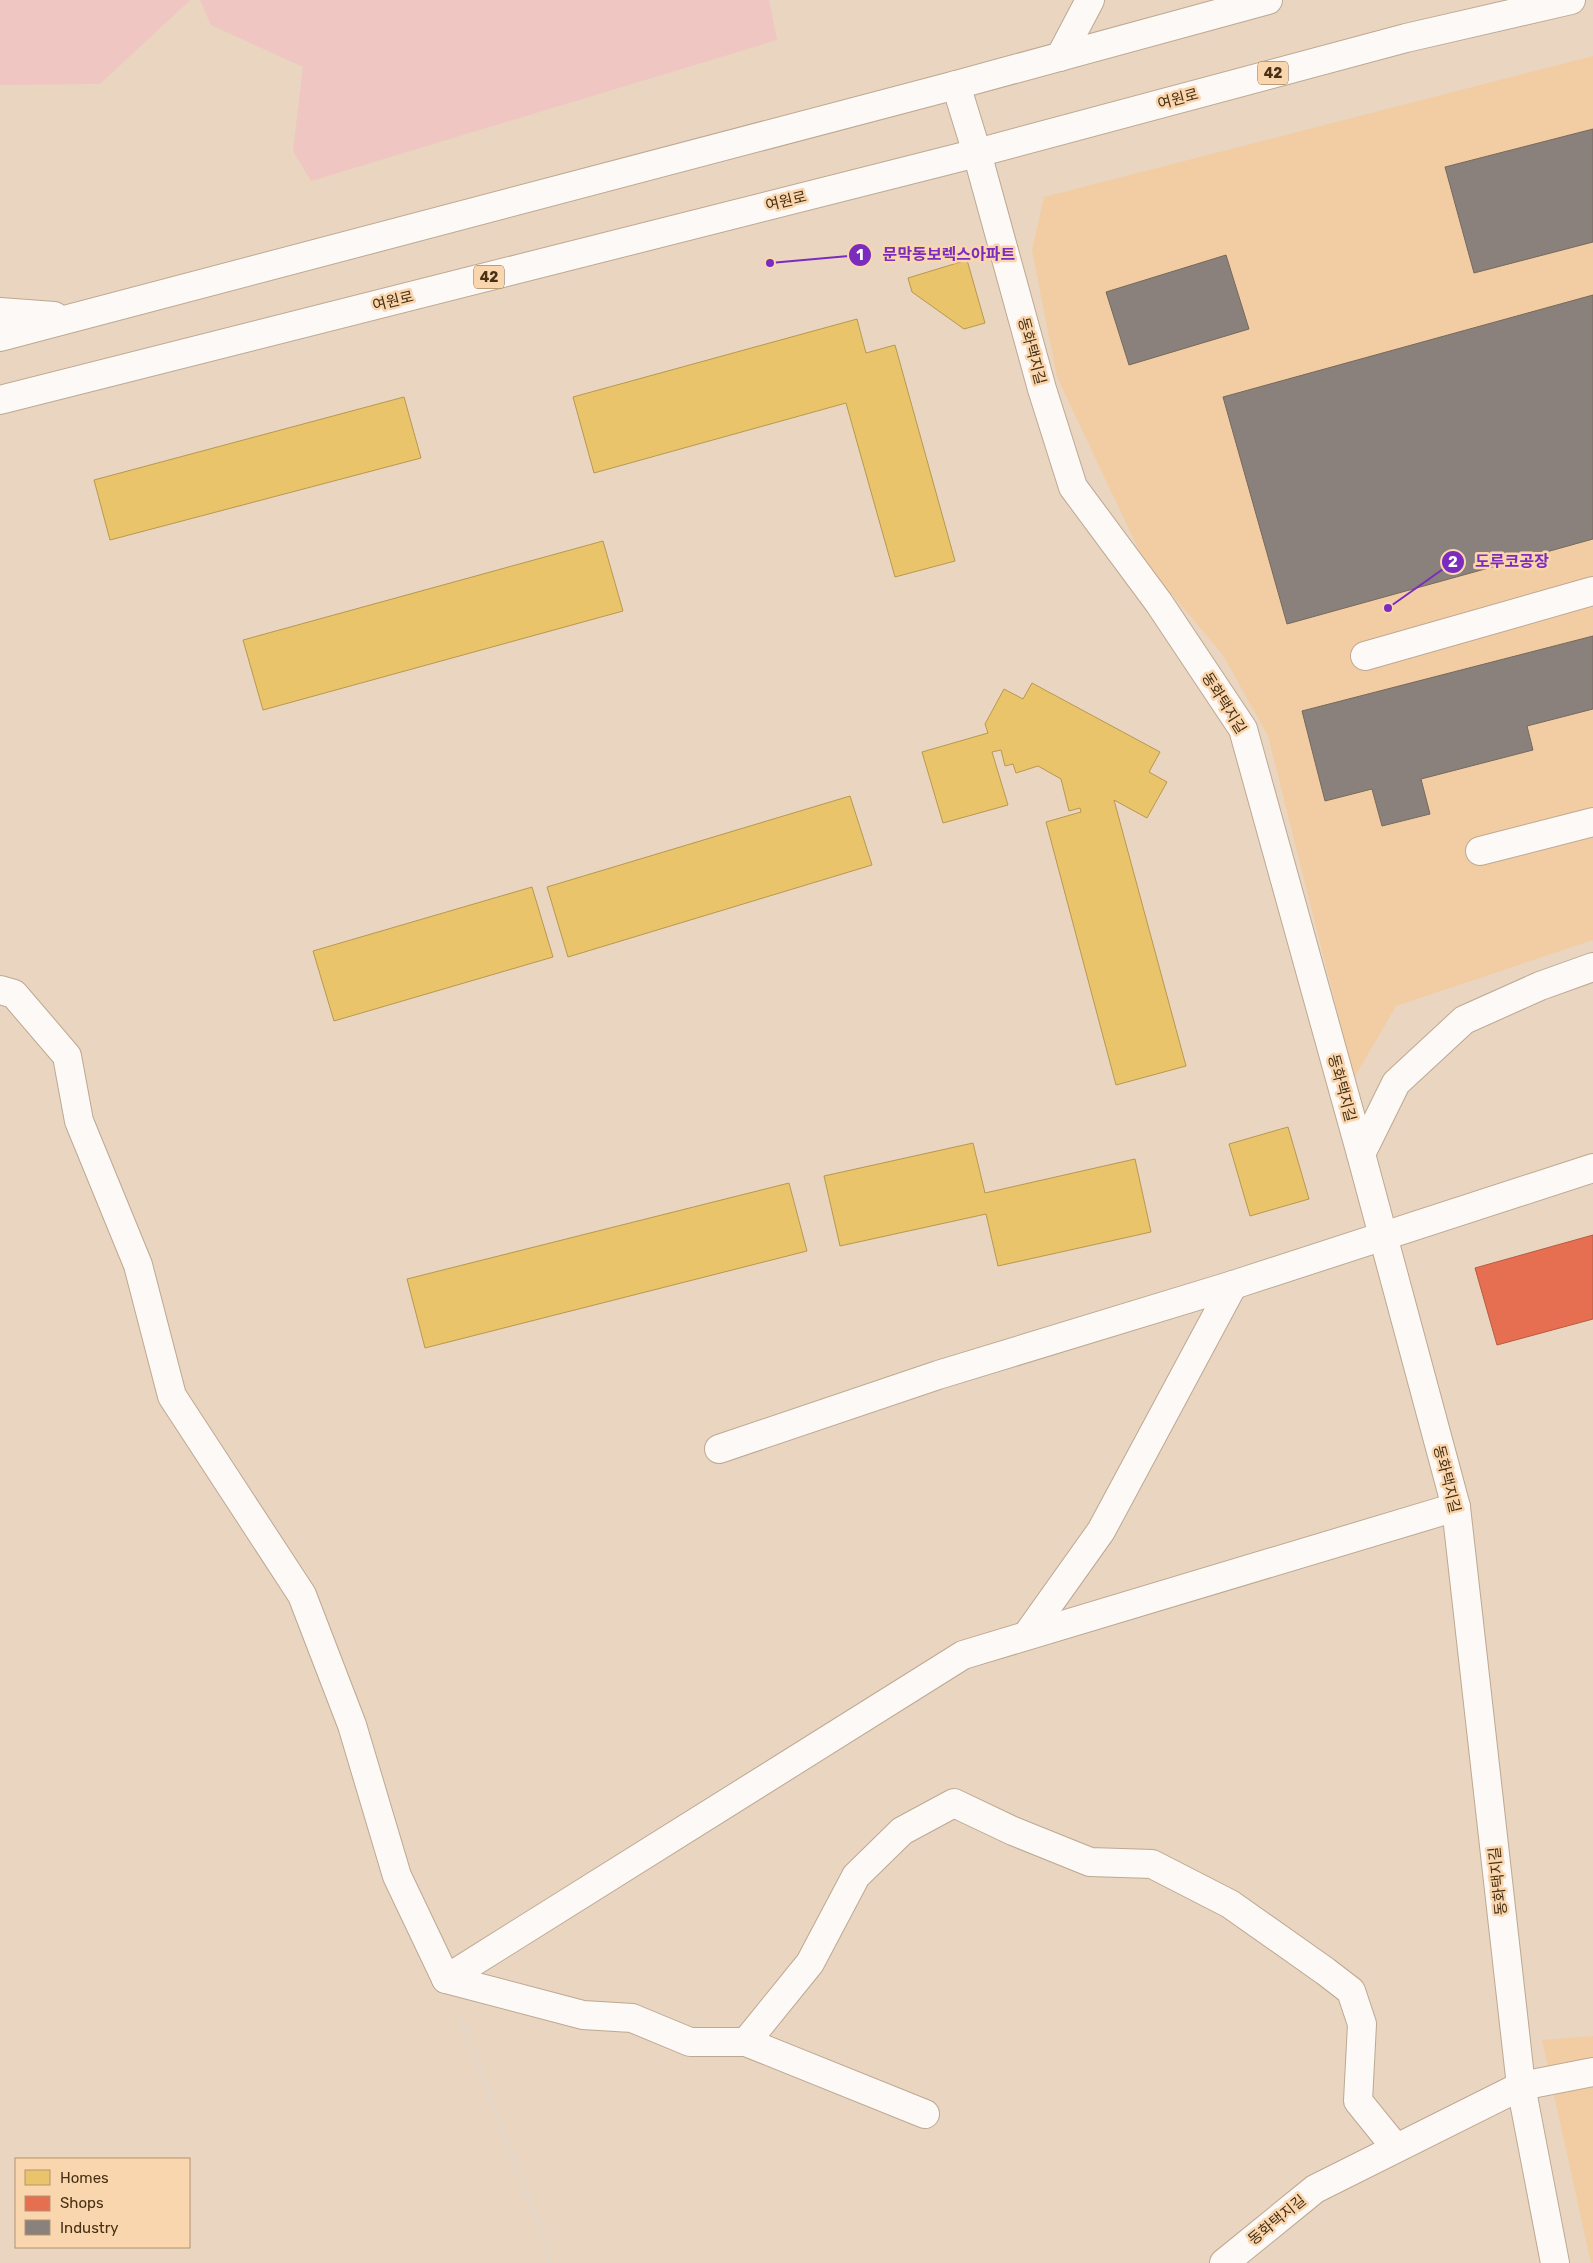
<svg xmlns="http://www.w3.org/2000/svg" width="1593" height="2263" font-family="Rubik,'Noto Sans KR',sans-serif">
	<rect width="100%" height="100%" fill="#e9d5c0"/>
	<!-- built -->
	<g fill="#f2cda3">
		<polygon points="1593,56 1593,940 1396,1006 1354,1078 1268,736 1223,655 1144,561 1057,377 1032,250 1044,197"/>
		<polygon points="1593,2036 1593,2263 1591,2263 1542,2040"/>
	</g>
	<!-- green -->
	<g fill="#efc6c1">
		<polygon points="0,0 190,0 100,84 0,85"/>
		<polygon points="200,0 769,0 777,40 311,181 293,151 303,67 211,25"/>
	</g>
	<!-- homes -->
	<g fill="#e9c46a" stroke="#b89850">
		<polygon points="967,260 985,323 964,329 912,292 908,278"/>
		<polygon points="857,319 866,353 895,345 955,561 895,577 846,403 594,473 573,397"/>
		<polygon points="404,397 421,458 110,540 94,480"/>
		<polygon points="603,541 623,611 263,710 243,640"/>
		<polygon points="1032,683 1160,752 1149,772 1167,782 1147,818 1114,800 1186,1066 1116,1085 1046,822 1081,812 1080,808 1069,811 1061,779 1038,766 1016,773 1013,764 1005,766 1001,750 992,752 1008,805 943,823 922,752 988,733 985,724 1004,689 1023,699"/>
		<polygon points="850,796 872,865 568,957 547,887"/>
		<polygon points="532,887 553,957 334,1021 313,951"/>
		<polygon points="1288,1127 1309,1199 1250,1216 1229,1144"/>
		<polygon points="973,1143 985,1193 1135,1159 1151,1232 998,1266 986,1214 840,1246 824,1176"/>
		<polygon points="789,1183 807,1251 425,1348 407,1279"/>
	</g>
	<!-- shops -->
	<polygon fill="#e76f51" stroke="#b75c3e" points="1593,1235 1593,1319 1497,1345 1475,1268"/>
	<!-- industry -->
	<g fill="#8a817c" stroke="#76695c">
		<polygon points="1593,129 1593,242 1474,273 1445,167"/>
		<polygon points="1226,255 1249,329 1129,365 1106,292"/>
		<polygon points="1593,295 1593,539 1287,624 1223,397"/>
		<polygon points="1593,636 1593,709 1527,726 1533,750 1421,779 1430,814 1382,826 1372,789 1325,801 1302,711"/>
	</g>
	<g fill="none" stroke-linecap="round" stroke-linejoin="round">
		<!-- minor casing -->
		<g stroke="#bda992" stroke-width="30">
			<g id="minor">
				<polyline points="977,153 1042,389 1073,487 1159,603 1243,729 1361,1154 1456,1507 1521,2086 1555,2263"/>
				<polyline points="1365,656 1593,591"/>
				<polyline points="1480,851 1593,822"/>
				<polyline points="0,990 14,994 67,1056 79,1121 138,1265 172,1396 302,1595 352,1725 397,1876 446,1979 583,2015 632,2018 690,2042 746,2042 925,2114"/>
				<polyline points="1361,1154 1396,1083 1464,1020 1540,986 1593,967"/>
				<polyline points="719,1449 938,1375 1233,1285 1593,1168"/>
				<polyline points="1027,1635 1101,1531 1233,1285"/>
				<polyline points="446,1979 963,1655 1456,1507"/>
				<polyline points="746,2042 810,1963 856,1876 902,1831 954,1803 1013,1831 1090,1862 1152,1864 1230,1904 1325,1971 1351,1991 1362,2024 1358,2101 1396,2148"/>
				<polyline points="1224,2263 1315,2189 1521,2086 1593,2072"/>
			</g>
		</g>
		<!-- highway casing -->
		<g stroke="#bda992" stroke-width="30">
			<g id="highway">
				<polyline points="1060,57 1090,0"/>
				<polyline points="956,85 977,153"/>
				<polyline points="0,312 54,316"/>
				<polyline points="0,337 956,85 1268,0"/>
				<polyline points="0,400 977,153 1406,38 1571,0"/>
			</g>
		</g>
		<!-- path -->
		<polyline stroke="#ded8d0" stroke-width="3" stroke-dasharray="4 4" stroke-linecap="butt" points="461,2020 547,2248 550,2263"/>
		<!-- minor -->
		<use href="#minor" stroke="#fcf9f6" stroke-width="28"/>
		<!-- highway -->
		<use href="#highway" stroke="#fcf9f6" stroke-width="28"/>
	</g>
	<g text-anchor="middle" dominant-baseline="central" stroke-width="5" stroke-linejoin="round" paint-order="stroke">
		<!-- shield labels -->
		<g fill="#fad6af" stroke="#7d6242" stroke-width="1">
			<rect x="1258" y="61.5" width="30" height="23" rx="4"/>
			<rect x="474" y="265.5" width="30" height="23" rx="4"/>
		</g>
		<g font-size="14" font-weight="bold" fill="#473013">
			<text x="1273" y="73">42</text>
			<text x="489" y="277">42</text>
		</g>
		<!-- street labels -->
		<g font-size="15" fill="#473013" stroke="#fad6af">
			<text transform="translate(1178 99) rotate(-15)">여원로</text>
			<text transform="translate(786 201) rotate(-14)">여원로</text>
			<text transform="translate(393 301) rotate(-14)">여원로</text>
			<text transform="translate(1032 351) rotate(75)">동화택지길</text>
			<text transform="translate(1224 703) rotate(58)">동화택지길</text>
			<text transform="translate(1342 1088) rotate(75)">동화택지길</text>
			<text transform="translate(1447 1479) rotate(76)">동화택지길</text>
			<text transform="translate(1498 1881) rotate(-96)">동화택지길</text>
			<text transform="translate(1277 2220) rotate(-39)">동화택지길</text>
		</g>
	</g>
	<!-- callouts -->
	<path fill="none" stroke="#7b2cbf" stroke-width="2" d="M770 263L860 255M1388 608L1453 562"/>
	<g fill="#7b2cbf" stroke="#fad6af" stroke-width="2">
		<circle cx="770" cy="263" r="5"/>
		<circle cx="1388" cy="608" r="5"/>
		<circle cx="860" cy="255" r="12"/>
		<circle cx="1453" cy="562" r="12"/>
	</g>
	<g font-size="15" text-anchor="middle" font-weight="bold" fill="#fff">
		<text x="860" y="260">1</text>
		<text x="1453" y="567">2</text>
	</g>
	<g font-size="16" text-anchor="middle" font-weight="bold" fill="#7b2cbf" stroke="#fad6af" stroke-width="5" stroke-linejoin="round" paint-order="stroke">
		<text x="949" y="260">문막동보렉스아파트</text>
		<text x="1512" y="567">도루코공장</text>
	</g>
	<!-- legend -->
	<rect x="15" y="2158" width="175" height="90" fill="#fad6af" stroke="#b29471"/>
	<rect x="25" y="2170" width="25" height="15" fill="#e9c46a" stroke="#b29471"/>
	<text x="60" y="2183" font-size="15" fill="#473013">Homes</text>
	<rect x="25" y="2196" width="25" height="15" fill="#e76f51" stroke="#b29471"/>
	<text x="60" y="2208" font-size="15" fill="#473013">Shops</text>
	<rect x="25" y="2220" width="25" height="15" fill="#8a817c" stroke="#b29471"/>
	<text x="60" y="2233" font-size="15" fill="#473013">Industry</text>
</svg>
